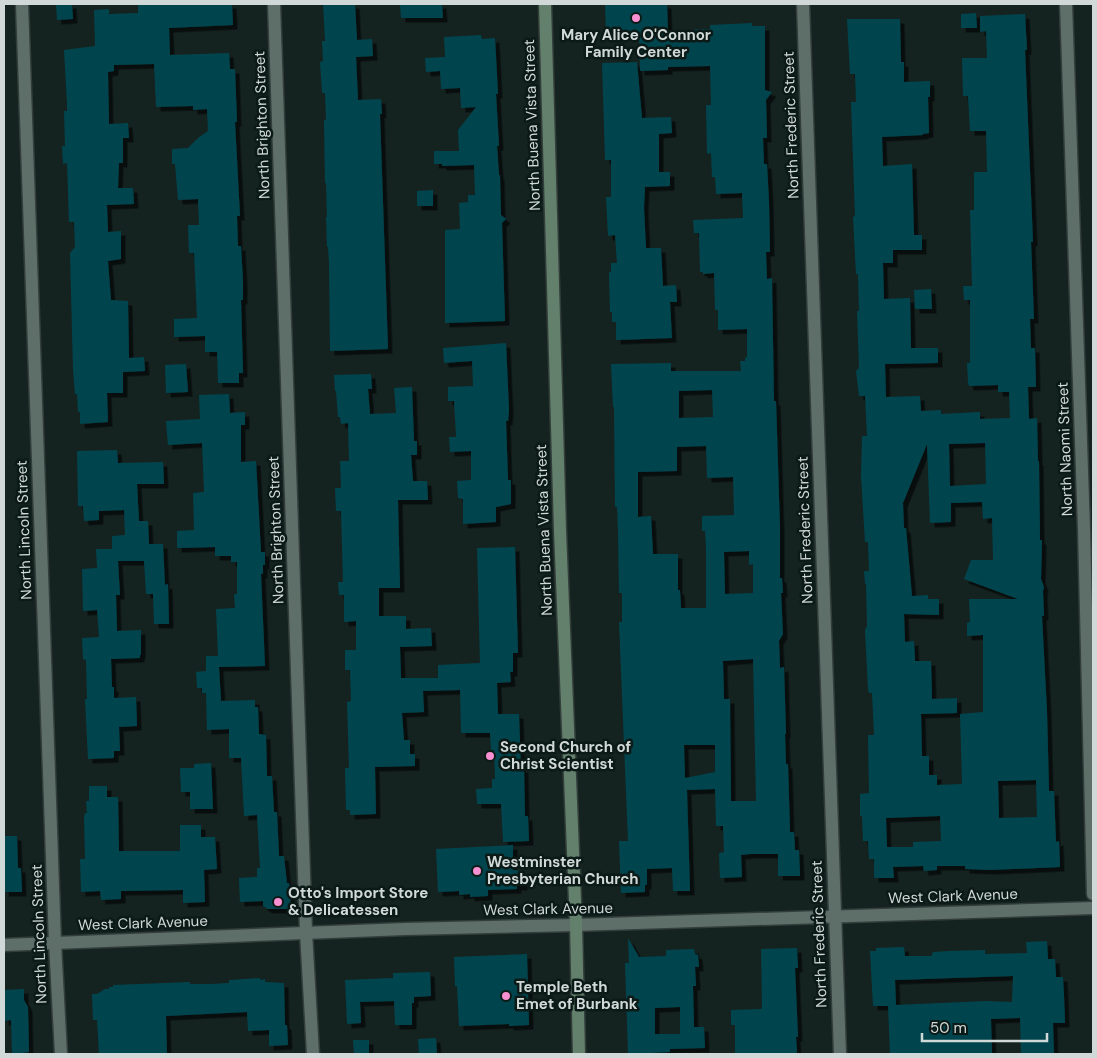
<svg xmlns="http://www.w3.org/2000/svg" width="1097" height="1058" font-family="'DM Sans',sans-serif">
	<defs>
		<filter id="shadow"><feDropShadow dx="4.5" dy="4.5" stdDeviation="0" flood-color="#0009"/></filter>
	</defs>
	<rect width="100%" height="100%" fill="#152320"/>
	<!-- building -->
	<g fill="#00454e" fill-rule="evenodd" filter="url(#shadow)">
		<polygon points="56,4 72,4 73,19 57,20"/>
		<polygon points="138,4 232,4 233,25 169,28 170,55 229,53 230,69 235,69 237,122 235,122 240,216 237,216 238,246 241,246 243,281 243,300 241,300 243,373 239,373 239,383 218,383 217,352 205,352 205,336 174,337 174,319 197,318 194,253 189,253 188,225 199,225 198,199 178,200 175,164 172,164 172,149 188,148 198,138 208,131 207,109 193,110 193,106 156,107 154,64 114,65 114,71 108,72 109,124 128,123 129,138 123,138 123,163 119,163 118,188 133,188 134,204 107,205 108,232 121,231 121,259 108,261 111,300 128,301 129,358 144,357 145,371 123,372 123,393 107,393 108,422 80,424 80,412 78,412 77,394 75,394 73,370 70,253 75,247 74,222 69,222 67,163 63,164 62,146 65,146 64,111 67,111 67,104 64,50 95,46 94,10 109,9 109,14 138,13"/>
		<polygon points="323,4 355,4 357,40 372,39 373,56 356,57 358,100 381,99 382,114 380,114 388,349 330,351 329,264 328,247 327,247 326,217 327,217 326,183 325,183 324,120 326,120 325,93 322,93 320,62 323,61 322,41 325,41"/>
		<polygon points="400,4 442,4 443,18 401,18"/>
		<path d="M605 4H667L668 31 710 29V25L752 23V26H765V90L772 92 766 100 767 138H763L764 164H767L769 202 770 252H766L767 279 772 278 774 401H776L780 529V578H782L783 593H781L783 634 779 641 780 668 784 667 786 734H785L786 764H788L790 832H794L795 850H799L800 876H778V854H750L741 855 742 877 720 878 719 853 724 852 723 826H716L715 789 687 790 690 891H673L672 868 647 869V885H645V892L621 893 619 841H628L619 622H622V593H619L618 532 617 507H615L614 407H613L611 364 671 363V371H741L740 361H745V358L747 357V329L718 330V310H715L714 273 703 274V272H700L699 233H694L693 220 743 218 742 193 716 194 715 177H712L711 153 707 154 706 105H711L710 66 668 67V70L640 71 639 35H629V33H606ZM712 390 713 417 679 418V391ZM706 446 707 478 733 477 734 515 702 516V531H705L706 548V608H681L680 590H678V554H653L651 516 638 517V472L677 471V447ZM749 551V565L753 564V593L725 594 724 552ZM753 659 756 801H731L730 699H724L723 661ZM684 745H715V772L685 778Z"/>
		<polygon points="976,13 977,28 961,28 961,14"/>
		<path d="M1025 14 1027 50H1025L1033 242H1031L1034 319H1030L1031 348H1035L1036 387H1028L1029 419 1037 418 1038 461H1039L1040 540H1042L1041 579 1044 587 1043 591 1044 616H1042L1047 711 1049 791H1054L1056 842 1059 841 1060 867 991 870 965 869V866H937V870L924 871 923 866 893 867 894 878H874V859H869L868 841H863L862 816H860V794L869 793 868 735H874L872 693H869L868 689 865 630 867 626 866 584H865L864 571H869L868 542H865L861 476 862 436H867L865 396H859L856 371 859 368 857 311H859L858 274H856L853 217 855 216 851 102H856L855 74H850L847 19H900L901 62H904V82L930 81V97H928L929 133 923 134V135L882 137 883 166 912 164 914 235H922V250H893V263H883L884 299 910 298 911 348H938V363L885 364 886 397 920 396 921 411 941 410V414L980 412V419L1010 418 1009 392H998V385L969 386 968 382 967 363H970V300H964L963 286H972L970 210H974V172H987L986 131H970L968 96H963L962 58H987L986 31 980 32V16ZM985 443 986 484 950 486 949 444ZM927 444 930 523 951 522V503L982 502 983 519 992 518 993 560H971L964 579 1018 599H969L970 622 967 623V636L983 635V712L960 714 962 784 937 785V775H929V756H922L921 714 957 713V698L932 699 931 661H915L914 641 905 642 904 614 939 615V599H928V595L912 596 906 528H904L903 503ZM1036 780 1037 817 999 818 998 781ZM940 816 941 841 913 842V847H887L886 818Z"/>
		<polygon points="481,35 482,39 495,38 498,94 496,94 499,146 497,146 499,175 500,175 501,215 506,219 502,223 505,321 445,323 445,230 460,229 459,203 468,202 468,195 475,195 474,165 442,166 442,164 434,164 434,151 459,151 458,130 476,107 461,108 460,88 441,89 440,71 426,72 425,58 445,57 444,37"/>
		<polygon points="637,62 642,118 671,117 672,133 659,134 659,172 670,172 670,186 645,187 644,208 646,248 661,248 663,286 676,285 677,302 670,302 672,338 616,340 616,322 612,322 612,312 610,312 609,272 611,272 611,263 617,263 615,235 608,236 606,197 611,197 611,160 605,160 602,63"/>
		<polygon points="433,190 433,206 417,206 417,191"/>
		<polygon points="931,289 932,309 915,309 914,290"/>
		<polygon points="506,343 509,410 508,421 506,421 508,480 511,480 511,504 496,507 496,522 463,524 463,499 458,498 457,481 471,480 471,451 450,452 449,437 456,437 456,435 454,401 448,401 448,387 473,386 472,361 444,363 443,348"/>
		<polygon points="186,364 188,392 166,393 165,365"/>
		<polygon points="371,374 372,389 368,389 370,414 396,413 394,388 412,387 414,441 417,441 417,455 411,455 413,481 427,481 428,500 398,500 400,588 379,588 379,616 406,616 406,629 431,628 432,646 400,647 401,678 438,678 438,665 480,663 477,548 515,547 518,653 513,653 513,672 510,672 511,682 497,683 498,714 519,714 521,768 524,768 525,816 528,816 529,841 503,842 501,804 477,804 476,789 492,788 492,779 495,779 494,750 491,750 490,733 461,733 460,690 423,691 424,712 402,713 404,740 410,740 410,754 415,754 415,766 375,767 376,814 350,815 350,810 346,810 345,768 349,768 347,702 351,701 350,670 345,670 345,650 356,650 356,621 344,622 344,595 339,595 338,582 343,582 341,511 336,511 335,488 341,488 340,461 349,461 348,423 341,424 340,417 338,417 336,391 335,391 334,375"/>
		<polygon points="229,394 230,413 245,412 245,425 241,425 241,462 256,461 261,552 265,552 265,565 263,565 263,574 261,574 265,666 219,667 221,701 255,700 255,707 258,707 259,734 266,735 267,776 272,776 274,812 277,812 279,856 284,856 287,883 289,883 291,909 268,909 263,906 263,901 240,902 239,878 257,877 257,868 260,868 257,815 244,816 241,758 229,758 229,729 207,730 206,693 202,693 202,688 197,688 196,672 206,671 206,656 218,656 216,609 235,608 234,594 237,594 237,562 231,562 231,556 215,556 215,547 177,548 177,531 194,530 193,493 204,492 202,443 168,445 166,421 200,419 199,395"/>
		<polygon points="117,450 118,463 163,462 164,484 137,484 139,521 148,521 149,544 163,544 165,585 168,584 169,624 154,624 153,594 146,594 144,561 118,561 120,595 116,595 117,631 141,630 141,655 140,655 140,658 111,659 112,687 114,687 114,698 136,697 137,726 119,727 120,751 114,751 114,758 88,759 85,699 87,699 86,660 83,659 82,638 99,637 97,610 83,611 82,569 97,568 96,549 112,549 112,536 125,535 124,510 99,511 99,520 84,521 83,506 78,506 77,451"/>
		<polygon points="211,763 213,809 190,809 190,792 181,792 180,768 194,768 194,764"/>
		<polygon points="89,786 107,786 107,797 118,797 119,851 180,851 180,825 201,825 201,837 215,837 217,869 204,870 205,902 183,903 183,890 121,891 121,899 101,900 100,891 81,892 80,859 85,859 84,818 85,813 87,813 86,801 89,801"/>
		<polygon points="4,836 17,836 18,868 21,868 22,892 4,892"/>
		<polygon points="513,845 513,870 522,871 523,886 517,886 517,889 488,890 488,896 470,897 470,894 459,895 459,891 438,892 436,849"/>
		<path d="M628 938 639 957 666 956V950L694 949 695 954 698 955 699 967H695L696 986H693L694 1027H704L705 1048 670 1049V1052L628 1054 625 963H629ZM680 1007V1034H655V1008Z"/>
		<path d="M1047 941 1048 959H1055L1056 977H1063L1064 996 1065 1023H1053L1054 1054H1021L1020 1018 991 1019 992 1054H890L888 1006H873L870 951H876V948L904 947 905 956H932V953L934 952 949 951 985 950V954L1027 953 1026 942ZM1013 976 1012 1002 986 1001 896 1005 895 980Z"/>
		<polygon points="797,948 798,968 795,968 798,1037 796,1037 797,1053 735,1054 735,1025 731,1025 731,1010 761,1009 762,1007 761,949"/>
		<polygon points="527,954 529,1025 509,1026 509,1024 459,1026 457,986 455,986 454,957"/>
		<polygon points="430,972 431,996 414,997 414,1003 412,1003 412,1025 395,1025 394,1001 360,1002 361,1023 347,1024 345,980 393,978 393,973"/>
		<polygon points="260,978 260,980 265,979 265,982 284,983 285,1025 287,1025 288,1045 269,1046 269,1030 248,1031 247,1012 166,1016 167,1054 99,1054 97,1020 93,1020 92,994 97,994 105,989 109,989 109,987 113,987 113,985 190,982 190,984 210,984 229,983 229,980"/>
		<polygon points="24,989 24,1000 28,1007 29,1052 14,1054 12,1053 11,1020 4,1021 4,990"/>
		<polygon points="436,1038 437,1054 419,1054 418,1039"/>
		<polygon points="353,1040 369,1040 369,1054 354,1054"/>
	</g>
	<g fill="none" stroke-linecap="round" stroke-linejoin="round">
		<!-- minor casing -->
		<g stroke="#333e3b" stroke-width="15">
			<g id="minor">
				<polyline points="22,4 55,943 61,1054"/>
				<polyline points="274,4 306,932 313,1054"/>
				<polyline points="803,4 840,1054"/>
				<polyline points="1066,4 1084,529 1093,894"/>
				<polyline points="4,945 405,929 576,925 1093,908"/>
			</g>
		</g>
		<!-- secondary casing -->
		<g stroke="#333e3b" stroke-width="15">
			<polyline id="secondary" points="545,4 560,531 576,925 579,1054"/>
		</g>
		<!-- minor -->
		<use href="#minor" stroke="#5e6f6a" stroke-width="12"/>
		<!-- secondary -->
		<use href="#secondary" stroke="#62806b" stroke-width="12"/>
	</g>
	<!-- markers -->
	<g fill="#f690d0" stroke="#0b1a17" stroke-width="2">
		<circle cx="636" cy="18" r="5"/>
		<circle cx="490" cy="756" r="5"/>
		<circle cx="477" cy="871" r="5"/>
		<circle cx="278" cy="902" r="5"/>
		<circle cx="506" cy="996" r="5"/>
	</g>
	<g text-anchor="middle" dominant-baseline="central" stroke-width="5" stroke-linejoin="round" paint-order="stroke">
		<!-- poi labels -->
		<g font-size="15" font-weight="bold" fill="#d0d9d7" stroke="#0b1a17" text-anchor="start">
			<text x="636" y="35" text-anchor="middle">Mary Alice O'Connor<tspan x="636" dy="17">Family Center</tspan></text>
			<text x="500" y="747">Second Church of<tspan x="500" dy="17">Christ Scientist</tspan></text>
			<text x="487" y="862">Westminster<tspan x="487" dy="17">Presbyterian Church</tspan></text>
			<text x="288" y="893">Otto's Import Store<tspan x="288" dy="17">&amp; Delicatessen</tspan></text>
			<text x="516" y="987">Temple Beth<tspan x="516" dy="17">Emet of Burbank</tspan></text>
		</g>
		<!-- street labels -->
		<g font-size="15" fill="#d0d9d7" stroke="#0b1a17">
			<text transform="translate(262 125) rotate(-92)">North Brighton Street</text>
			<text transform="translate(532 125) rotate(-92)">North Buena Vista Street</text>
			<text transform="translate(791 125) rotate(-92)">North Frederic Street</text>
			<text transform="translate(1065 449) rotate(-92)">North Naomi Street</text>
			<text transform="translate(24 530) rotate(-92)">North Lincoln Street</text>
			<text transform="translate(276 530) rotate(-92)">North Brighton Street</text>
			<text transform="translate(544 530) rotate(-92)">North Buena Vista Street</text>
			<text transform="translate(805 530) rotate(-92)">North Frederic Street</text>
			<text transform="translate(953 896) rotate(-2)">West Clark Avenue</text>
			<text transform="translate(548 909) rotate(-1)">West Clark Avenue</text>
			<text transform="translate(143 923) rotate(-2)">West Clark Avenue</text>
			<text transform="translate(39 934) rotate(-92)">North Lincoln Street</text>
			<text transform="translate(819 934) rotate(-92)">North Frederic Street</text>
		</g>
	</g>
	<!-- border -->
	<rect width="1097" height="1058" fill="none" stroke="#d0d9d7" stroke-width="10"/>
	<!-- scale -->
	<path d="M922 1033v8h125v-8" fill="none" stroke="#d0d9d7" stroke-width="2.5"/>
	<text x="930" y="1033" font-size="15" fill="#d0d9d7" stroke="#0b1a17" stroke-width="4" paint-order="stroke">50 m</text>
</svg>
